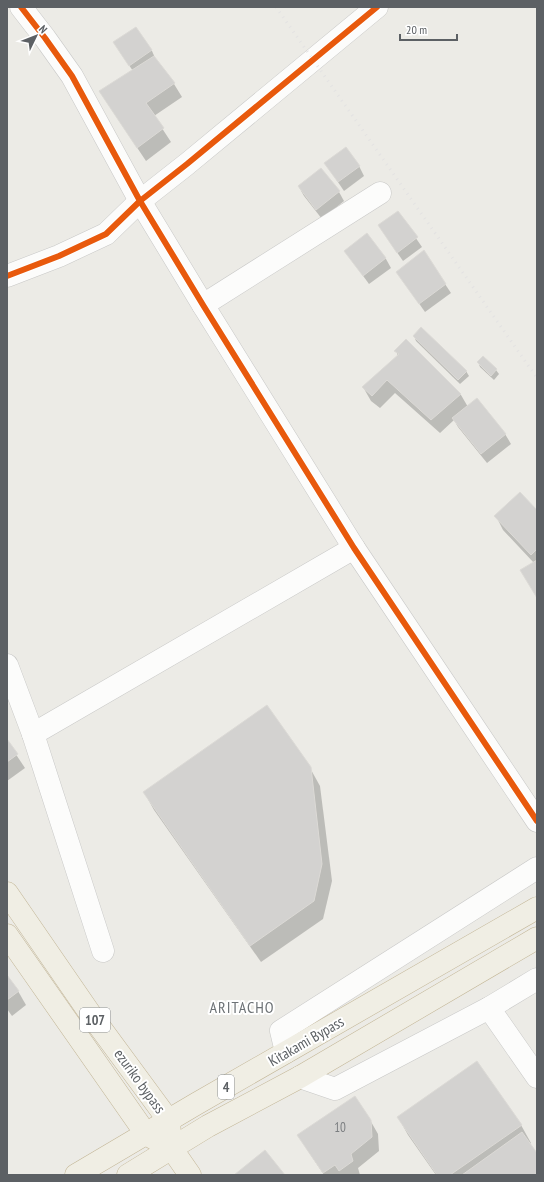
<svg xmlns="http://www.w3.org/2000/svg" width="544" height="1182" font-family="'PT Sans Narrow',sans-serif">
	<rect width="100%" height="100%" fill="#ecebe6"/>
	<!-- shadow -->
	<g fill="#0003">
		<polygon points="136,28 152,51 156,60 174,84 182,97 154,116 171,142 146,161 100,92 133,71 120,52"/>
		<polygon points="325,163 359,166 364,176 344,191"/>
		<polygon points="321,169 339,192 344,201 322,219 304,196 299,187"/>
		<polygon points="398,212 422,247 403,261 379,226"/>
		<polygon points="367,235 386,259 391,268 369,284 345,251"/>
		<polygon points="397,272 445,284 451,293 425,312"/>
		<polygon points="414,336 466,371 469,376 460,384 416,341"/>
		<polygon points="406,340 461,395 468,407 477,399 505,434 511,444 487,463 458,427 454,420 440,433 395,393 380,408 371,401 363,387 398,356 396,351"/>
		<polygon points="483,357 496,370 499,374 494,380 480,367 478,362"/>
		<polygon points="537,511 537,597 534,563 503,530 496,516"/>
		<polygon points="7,741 25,768 7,781"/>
		<polygon points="310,768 320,786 332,881 323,919 261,962 154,810 144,792"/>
		<polygon points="7,977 18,991 26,1005 12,1016 7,1009"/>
		<polygon points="398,1117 521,1125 531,1143 529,1144 537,1155 537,1175 436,1175 408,1135"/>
		<polygon points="370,1120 378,1134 379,1151 358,1168 360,1175 324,1175 306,1148"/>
	</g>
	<!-- building -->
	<g fill="#d3d2d0" stroke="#dcdad6">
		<polygon points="136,27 152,50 129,66 113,42"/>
		<polygon points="154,56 175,83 146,103 164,128 137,148 99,91"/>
		<polygon points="346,147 360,166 338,182 324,163"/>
		<polygon points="321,168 340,191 316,210 298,186"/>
		<polygon points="398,211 418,237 397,253 378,225"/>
		<polygon points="367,233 386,258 363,276 344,251"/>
		<polygon points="424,250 446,284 419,304 396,272"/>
		<polygon points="421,327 467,371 458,380 413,336"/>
		<polygon points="406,339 461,394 431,420 387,380 372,396 362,387 399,354 394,351"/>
		<polygon points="483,356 497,369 491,376 477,362"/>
		<polygon points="477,398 506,434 481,454 452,418"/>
		<polygon points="520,492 537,510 537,549 531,555 494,516"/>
		<polygon points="537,560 537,598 520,570"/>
		<polygon points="267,705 311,767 322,864 314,901 250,946 143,792"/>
		<polygon points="7,739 18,754 7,762"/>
		<polygon points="7,975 19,991 7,1000"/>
		<polygon points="477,1061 522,1125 450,1175 437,1175 397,1117"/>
		<polygon points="355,1096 371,1120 372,1137 351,1154 353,1161 339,1171 335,1165 323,1173 297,1135"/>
		<polygon points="522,1132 537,1153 537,1175 462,1175"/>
		<polygon points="265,1150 285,1175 234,1175"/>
	</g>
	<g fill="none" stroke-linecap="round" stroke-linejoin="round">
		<!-- minor casing -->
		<g stroke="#c8c8c7" stroke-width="23">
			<g id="minor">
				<polyline points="7,276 59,256 106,234 140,201 187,164 377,7"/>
				<polyline points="203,305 380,193"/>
				<polyline points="7,665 33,734 103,951"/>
				<polyline points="33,734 354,548"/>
				<polyline points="489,1008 537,1077"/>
				<polyline points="286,1052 281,1031 537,868"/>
				<polyline points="300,1077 335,1089 489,1008 537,979"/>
			</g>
		</g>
		<!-- tertiary casing -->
		<g stroke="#c8c8c7" stroke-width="23">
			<polyline id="tertiary" points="21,7 45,38 72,76 140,201 203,305 354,548 537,821"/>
		</g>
		<!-- trunk casing -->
		<g stroke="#c2b595" stroke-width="23">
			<g id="trunk">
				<polyline points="7,893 91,1015 169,1121 170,1134"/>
				<polyline points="7,935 146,1134 172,1149 190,1175"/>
				<polyline points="76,1175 196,1104 537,908"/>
				<polyline points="128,1175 208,1126 300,1077 537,938"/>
			</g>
		</g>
		<!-- minor -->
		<use href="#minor" stroke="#fcfcfb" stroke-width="22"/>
		<!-- tertiary -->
		<use href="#tertiary" stroke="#fcfcfb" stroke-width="22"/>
		<!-- trunk -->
		<use href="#trunk" stroke="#f0eee4" stroke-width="22"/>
		<!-- rail -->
		<polyline stroke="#e3e2e2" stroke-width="3" stroke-dasharray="1 5" stroke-linecap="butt" points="276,7 537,378"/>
		<!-- cycleway casing -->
		<g stroke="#fff" stroke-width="8">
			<g id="cycleway">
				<polyline points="21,7 45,38 72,76 140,201 203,305 354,548 537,821"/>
				<polyline points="7,276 59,256 106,234 140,201 187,164 377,7"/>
			</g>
		</g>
		<!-- cycleway -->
		<use href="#cycleway" stroke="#e8590c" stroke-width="6"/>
	</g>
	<g text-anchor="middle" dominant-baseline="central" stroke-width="4" stroke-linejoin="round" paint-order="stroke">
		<!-- number labels -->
		<g font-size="13" fill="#7b7e80">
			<text x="340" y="1127">10</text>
		</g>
		<!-- shield labels -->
		<g fill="#fff" stroke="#8d9092" stroke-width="1">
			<rect x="80" y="1008" width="30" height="24" rx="3"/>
			<rect x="218" y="1075" width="16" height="24" rx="3"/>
		</g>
		<g font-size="14" font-weight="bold" fill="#5c6064">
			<text x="95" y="1020">107</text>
			<text x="226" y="1087">4</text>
		</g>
		<!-- street labels -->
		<g font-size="15" fill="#5c6064" stroke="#fff">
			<text transform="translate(306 1041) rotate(-30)">Kitakami Bypass</text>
			<text transform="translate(140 1081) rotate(54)">ezuriko bypass</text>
		</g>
		<!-- neighbourhood labels -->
		<g font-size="16" letter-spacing="1" fill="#6d7276" stroke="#fff">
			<text x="242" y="1007">ARITACHO</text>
		</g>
	</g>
	<!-- border -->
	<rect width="544" height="1182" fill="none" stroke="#5c6064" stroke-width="16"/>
	<!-- north arrow -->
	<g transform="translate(36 36) rotate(47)" stroke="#ffffff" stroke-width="3" paint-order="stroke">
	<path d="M0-3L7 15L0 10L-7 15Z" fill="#5c6064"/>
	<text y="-6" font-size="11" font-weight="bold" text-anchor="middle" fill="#5c6064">N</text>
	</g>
	<!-- scale -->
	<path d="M400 34v6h57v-6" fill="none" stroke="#5c6064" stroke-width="2"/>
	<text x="406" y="34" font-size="12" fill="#5c6064" stroke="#ffffff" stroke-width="3" paint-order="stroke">20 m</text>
</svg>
